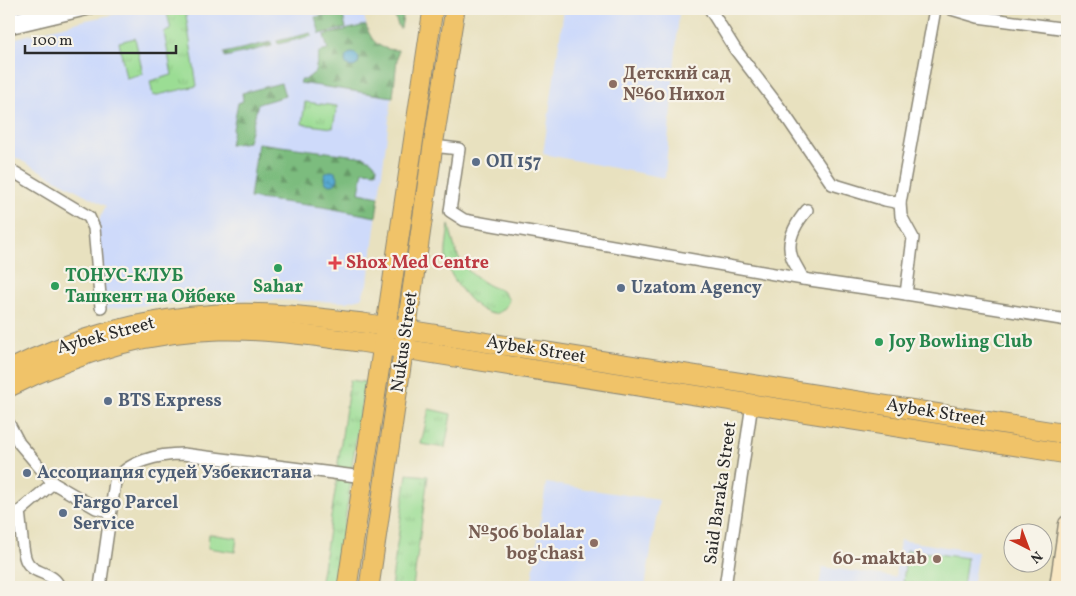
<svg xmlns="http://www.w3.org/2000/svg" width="1076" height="596" font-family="Vollkorn,serif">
	<defs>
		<pattern id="grass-tufts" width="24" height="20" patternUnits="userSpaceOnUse" patternTransform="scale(1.25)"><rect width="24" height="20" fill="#9bdd94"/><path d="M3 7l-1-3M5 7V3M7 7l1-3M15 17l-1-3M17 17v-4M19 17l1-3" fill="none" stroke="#86be80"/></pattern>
		<pattern id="forest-firs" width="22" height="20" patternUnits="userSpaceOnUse" patternTransform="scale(1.25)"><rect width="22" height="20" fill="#7cbc7e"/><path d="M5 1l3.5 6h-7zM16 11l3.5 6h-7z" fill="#669967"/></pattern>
		<pattern id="water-ripples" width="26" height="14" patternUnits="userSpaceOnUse" patternTransform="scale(1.25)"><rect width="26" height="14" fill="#58aad3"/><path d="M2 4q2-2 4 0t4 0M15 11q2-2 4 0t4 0" fill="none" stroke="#498bab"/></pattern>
	</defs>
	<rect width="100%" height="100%" fill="#f7f3e8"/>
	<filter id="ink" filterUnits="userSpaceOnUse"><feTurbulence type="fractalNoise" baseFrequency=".02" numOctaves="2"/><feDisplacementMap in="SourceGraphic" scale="10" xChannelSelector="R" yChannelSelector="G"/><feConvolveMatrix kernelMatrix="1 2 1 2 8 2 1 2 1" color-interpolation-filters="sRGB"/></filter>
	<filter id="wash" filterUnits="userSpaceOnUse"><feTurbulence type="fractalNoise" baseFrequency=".0096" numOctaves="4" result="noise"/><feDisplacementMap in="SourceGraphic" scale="20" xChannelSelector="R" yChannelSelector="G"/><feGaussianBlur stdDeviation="1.12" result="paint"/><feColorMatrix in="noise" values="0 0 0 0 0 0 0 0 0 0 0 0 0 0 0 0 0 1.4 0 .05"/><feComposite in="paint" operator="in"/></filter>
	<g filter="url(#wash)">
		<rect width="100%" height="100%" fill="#e8e1bf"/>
		<!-- built -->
		<g fill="#cedafa">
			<polygon points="143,9 362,9 369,34 373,42 381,47 389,50 398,50 368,282 361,298 346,302 278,300 197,301 103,309 96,236 100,217 106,206 9,154 9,40 86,20"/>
			<polygon points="564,9 613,9 627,13 679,13 665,178 543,154"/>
			<polygon points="546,483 659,500 645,587 531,587"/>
			<polygon points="900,540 978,552 972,587 819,587 822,567 895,577"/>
		</g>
		<!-- grass -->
		<g fill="url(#grass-tufts)" stroke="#638460">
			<polygon points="166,9 185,9 197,86 153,96 150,81 172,75 164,32 171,30"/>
			<polygon points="135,38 143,74 126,78 119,42"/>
			<polygon points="305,102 337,106 333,128 302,124"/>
			<path d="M449 224C456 256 459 268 488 285 500 291 501 287 509 300 494 338 455 286 448 267 443 255 448 237 449 224Z"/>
			<polygon points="350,380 365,382 351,472 337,470"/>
			<polygon points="429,409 451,414 445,448 421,444"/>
			<polygon points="407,474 428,476 413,587 391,587"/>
			<polygon points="337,479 351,481 335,587 320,587"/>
		</g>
		<!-- forest -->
		<g fill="url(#forest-firs)" stroke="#547454">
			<polygon points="392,9 404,9 401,28 399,28"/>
			<polygon points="342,12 346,28 320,34 315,17"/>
			<path d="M366 25C371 42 380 50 398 50L393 97 300 83 301 80H305L315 72 319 52 328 50 324 35Z"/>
			<polygon points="311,33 312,36 278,44 277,41"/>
			<polygon points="271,42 272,46 225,57 224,53"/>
			<polygon points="281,83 285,96 258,104 248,142 230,145 238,103 243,101 242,93"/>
			<polygon points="258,143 365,157 372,161 377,167 376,172 363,171 359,193 379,197 376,217 323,207 250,198"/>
		</g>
		<!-- park -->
		<g fill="#9bdd94" stroke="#638460">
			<polygon points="209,534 237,538 235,552 208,548"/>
			<polygon points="907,550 967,558 963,587 939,587 903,582"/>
		</g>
		<!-- water -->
		<g fill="url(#water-ripples)" stroke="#426a7f">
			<circle cx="352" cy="60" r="7"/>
			<circle cx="331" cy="178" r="7"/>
		</g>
	</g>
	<g filter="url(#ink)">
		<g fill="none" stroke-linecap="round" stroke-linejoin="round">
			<!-- minor casing -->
			<g stroke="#8a8675" stroke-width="14">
				<g id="minor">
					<polyline points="710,9 735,49 783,112 832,184 885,200 900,203"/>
					<polyline points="951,9 978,17 1067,29"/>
					<polyline points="9,20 54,9"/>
					<polyline points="9,28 89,9"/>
					<polyline points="433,146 459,149 450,211 464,220 803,279 906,294 1067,320"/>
					<polyline points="9,169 89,217 94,228 101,307"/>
					<path d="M803 279C800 272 795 265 792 258 785 240 796 223 807 210"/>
					<polyline points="906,294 913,238 901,216 900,203 935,9"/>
					<path d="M9 424 19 443 53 483 19 512C21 523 22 552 26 560 32 575 54 571 59 587"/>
					<polyline points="53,483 96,508 110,511"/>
					<path d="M100 587 115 482C126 461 161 454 183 454L364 477"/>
					<polyline points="725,587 752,404"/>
				</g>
			</g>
			<!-- secondary casing -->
			<g stroke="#8a8675" stroke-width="19">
				<polyline id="secondary" points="1058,587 1067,524"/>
			</g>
			<!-- primary casing -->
			<g stroke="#8a8675" stroke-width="21">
				<g id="primary">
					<path d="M9 370C73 338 146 318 218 314 266 311 315 317 363 323L1067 434"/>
					<path d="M9 387C75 354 145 331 220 330 267 329 314 336 360 342L1067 454"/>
					<polyline points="347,587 433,9"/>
					<polyline points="369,587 433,146 455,9"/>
				</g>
			</g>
			<!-- minor -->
			<use href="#minor" stroke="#fff" stroke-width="11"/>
			<!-- secondary -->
			<use href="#secondary" stroke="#f9e7c3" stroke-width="16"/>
			<!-- primary -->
			<use href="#primary" stroke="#f0c369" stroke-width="19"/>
		</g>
	</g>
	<!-- markers -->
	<g fill="#8d6e63" stroke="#f7f3e8" stroke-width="2">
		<circle cx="613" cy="84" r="5"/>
		<circle cx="594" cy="543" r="5"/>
		<circle cx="937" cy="559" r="5"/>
	</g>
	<g fill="#5c6f8a" stroke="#f7f3e8" stroke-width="2">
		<circle cx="476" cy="162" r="5"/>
		<circle cx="621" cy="288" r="5"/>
		<circle cx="108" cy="401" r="5"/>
		<circle cx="27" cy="473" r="5"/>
		<circle cx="63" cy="513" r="5"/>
	</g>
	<path fill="#e0444e" stroke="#f7f3e8" stroke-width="2" d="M332.5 255.5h5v5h5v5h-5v5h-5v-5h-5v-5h5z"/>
	<g fill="#2e9e5b" stroke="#f7f3e8" stroke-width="2">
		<circle cx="278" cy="268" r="5"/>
		<circle cx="55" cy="286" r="5"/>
		<circle cx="879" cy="342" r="5"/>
	</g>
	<g text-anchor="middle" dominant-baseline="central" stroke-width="4.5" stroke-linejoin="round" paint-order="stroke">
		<!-- education labels -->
		<g font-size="18" font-weight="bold" fill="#785e54" stroke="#f7f3e8" text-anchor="end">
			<text x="623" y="74" text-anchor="start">Детский сад<tspan x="623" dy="21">№60 Нихол</tspan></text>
			<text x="584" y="533">№506 bolalar<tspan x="584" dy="21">bog'chasi</tspan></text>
			<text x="927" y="559">60-maktab</text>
		</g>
		<!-- service labels -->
		<g font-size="18" font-weight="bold" fill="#4e5e75" stroke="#f7f3e8" text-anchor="start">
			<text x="486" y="162">ОП 157</text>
			<text x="631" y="288">Uzatom Agency</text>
			<text x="118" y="401">BTS Express</text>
			<text x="37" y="473">Ассоциация судей Узбекистана</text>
			<text x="73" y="503">Fargo Parcel<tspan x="73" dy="21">Service</tspan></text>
		</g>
		<!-- health labels -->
		<g font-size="18" font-weight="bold" fill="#be3a42" stroke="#f7f3e8" text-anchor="start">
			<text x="346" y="263">Shox Med Centre</text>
		</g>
		<!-- leisure labels -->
		<g font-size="18" font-weight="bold" fill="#27864d" stroke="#f7f3e8" text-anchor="start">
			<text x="65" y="276">ТОНУС-КЛУБ<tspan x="65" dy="21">Ташкент на Ойбеке</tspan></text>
			<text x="278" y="287" text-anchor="middle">Sahar</text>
			<text x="889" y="342">Joy Bowling Club</text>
		</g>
		<!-- street labels -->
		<g font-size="18" fill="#2b2b2b" stroke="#f7f3e8">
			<text transform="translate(106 336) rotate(-15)">Aybek Street</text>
			<text transform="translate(405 342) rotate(-82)">Nukus Street</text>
			<text transform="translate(536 350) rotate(9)">Aybek Street</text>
			<text transform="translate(936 413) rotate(9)">Aybek Street</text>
			<text transform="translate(721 493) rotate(-82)">Said Baraka Street</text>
		</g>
	</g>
	<!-- margin -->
	<rect width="1076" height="596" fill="none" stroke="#f7f3e8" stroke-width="30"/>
	<!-- north arrow -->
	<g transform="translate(1028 548) rotate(138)"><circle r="24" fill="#f7f3e8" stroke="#a5a39c"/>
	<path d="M0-4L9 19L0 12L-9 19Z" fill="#c8321e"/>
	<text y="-8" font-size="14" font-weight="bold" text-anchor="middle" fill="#2b2b2b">N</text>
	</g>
	<!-- scale -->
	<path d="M25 45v8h151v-8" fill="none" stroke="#2b2b2b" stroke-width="2.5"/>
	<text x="32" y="45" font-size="15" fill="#2b2b2b" stroke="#f7f3e8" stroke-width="4" paint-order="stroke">100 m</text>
</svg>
